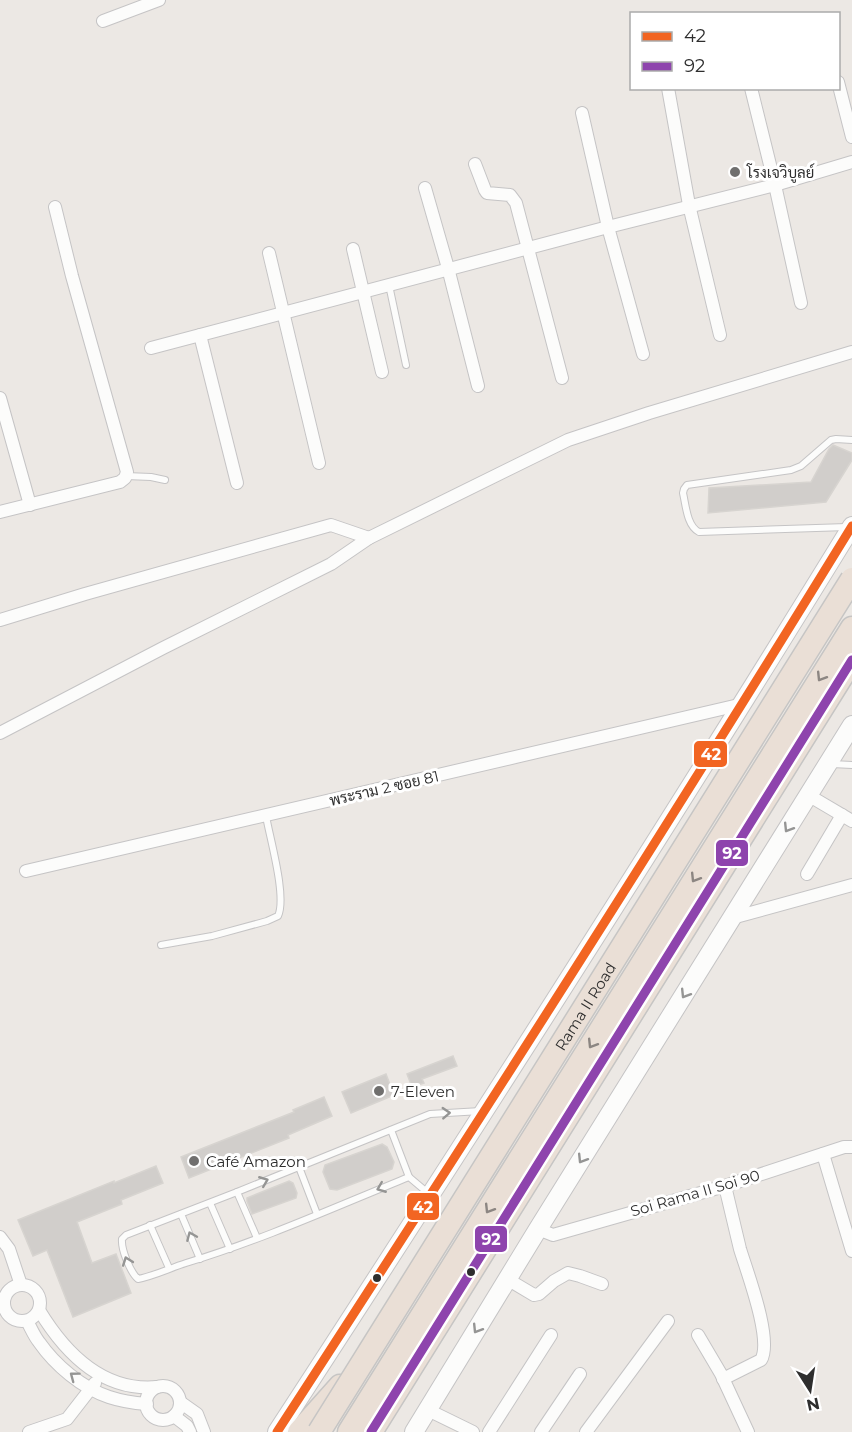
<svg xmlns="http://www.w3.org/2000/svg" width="852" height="1432" font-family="Montserrat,Sarabun,sans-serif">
	<rect width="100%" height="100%" fill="#ece8e4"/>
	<!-- building -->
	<g fill="#d1cecb" stroke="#d7d4d0" stroke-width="1.5">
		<polygon points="833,445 852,453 852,460 826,502 708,513 709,488 811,482 829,449"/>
		<polygon points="453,1056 457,1066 422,1079 424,1083 412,1087 407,1074"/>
		<polygon points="386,1074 394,1095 351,1113 342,1092"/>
		<polygon points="324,1097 332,1116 288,1135 289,1138 189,1178 181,1157 294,1112 293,1110"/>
		<polygon points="382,1144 387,1147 394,1162 392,1169 337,1190 330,1189 323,1172 325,1165"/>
		<polygon points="156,1166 163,1183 121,1200 122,1204 77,1222 92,1263 116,1254 131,1293 73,1317 47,1250 33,1256 18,1220 114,1181 114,1183"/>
		<polygon points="289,1181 293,1183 297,1193 296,1198 252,1214 247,1201 247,1198"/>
	</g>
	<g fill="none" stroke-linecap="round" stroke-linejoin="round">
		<!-- lane casing -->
		<g stroke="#c5c4c5" stroke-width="8">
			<g id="lane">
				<polyline points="389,285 406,365"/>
				<polyline points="126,476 151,477 165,480"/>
				<path d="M847 527 699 532C687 526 686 506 683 493L684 489 687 485 791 470 801 466 831 440 836 439 852 440"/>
				<polyline points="832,764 852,765"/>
				<path d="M161 945 212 936 267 921 278 916C287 897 270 839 266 816"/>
				<polyline points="391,1130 409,1177"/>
				<polyline points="299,1167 317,1214"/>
				<polyline points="237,1192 257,1238"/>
				<path d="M428 1193 409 1177C335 1207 262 1240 186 1263 170 1268 154 1276 138 1279 130 1272 121 1249 122 1239L126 1235 237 1192 430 1114 481 1111"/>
				<polyline points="210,1203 230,1249"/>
				<polyline points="181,1214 200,1259"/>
				<polyline points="150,1225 169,1268"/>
			</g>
		</g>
		<!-- street casing -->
		<g stroke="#c5c4c5" stroke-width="14">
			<g id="street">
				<polyline points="103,21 159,0"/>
				<polyline points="838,82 852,137"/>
				<polyline points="668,88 689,205 720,335"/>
				<polyline points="751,88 775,185 801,303"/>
				<polyline points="582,113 608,227 643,354"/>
				<polyline points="475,164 485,190 487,193 510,195 516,203 562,378"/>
				<polyline points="425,188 448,268 478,386"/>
				<polyline points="353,249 382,372"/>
				<polyline points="269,253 319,463"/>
				<polyline points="200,335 237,483"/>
				<polyline points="151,348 608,227 775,185 852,162"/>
				<polyline points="0,398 30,505"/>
				<polyline points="0,512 120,482 125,478 127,472 72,276 55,207"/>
				<polyline points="0,620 85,594 331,525 369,538"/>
				<polyline points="0,733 163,648 331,564 369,538 568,440 649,413 852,352"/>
				<polyline points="808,795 852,821"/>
				<polyline points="26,871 743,704"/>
				<polyline points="807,874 842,815"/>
				<polyline points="732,918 852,885"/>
				<polyline points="823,1154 852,1251"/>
				<polyline points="538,1229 553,1235 725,1186 844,1147 852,1147"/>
				<polyline points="0,1237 9,1249 21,1285"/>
				<polyline points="507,1279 534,1295 539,1294 554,1281 568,1273 580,1276 602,1284"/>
				<circle cx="22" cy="1303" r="18"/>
				<path d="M39 1310C65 1353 103 1392 157 1387"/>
				<path d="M27 1321C31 1328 34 1336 39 1342 55 1365 82 1388 109 1397 121 1401 134 1403 147 1404"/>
				<polyline points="698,1335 721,1374 748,1432"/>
				<path d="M723 1379 761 1360C773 1340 747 1272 740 1249 735 1228 730 1207 725 1186"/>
				<circle cx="163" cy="1403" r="17"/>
				<polyline points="180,1402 197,1414 204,1432"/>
				<polyline points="428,1410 473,1432"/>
				<polyline points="174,1416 187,1426 190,1432"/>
				<polyline points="29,1432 67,1419 95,1383"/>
				<polyline points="489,1432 551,1335"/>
				<polyline points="541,1432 580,1374"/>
				<polyline points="586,1432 668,1321"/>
			</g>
		</g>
		<!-- secondary casing -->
		<g stroke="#c5c4c5" stroke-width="20">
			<g id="secondary">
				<path d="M277 1432C472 1132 665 831 852 526"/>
				<polyline points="414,1432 538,1229 852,725"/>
			</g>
		</g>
		<!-- highway casing -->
		<g stroke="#c6c5c4" stroke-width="25">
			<g id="highway">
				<polyline points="299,1432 340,1386"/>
				<polyline points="349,1432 852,628"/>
				<polyline points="371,1432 852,660"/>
			</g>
		</g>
		<!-- lane -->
		<use href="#lane" stroke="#fcfcfb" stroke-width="6"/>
		<!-- street -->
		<use href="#street" stroke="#fcfcfb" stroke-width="12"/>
		<!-- secondary -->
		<use href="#secondary" stroke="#fcfcfb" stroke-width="18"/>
		<!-- highway -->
		<use href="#highway" stroke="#eadfd6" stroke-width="22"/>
		<!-- highway-bridge casing -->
		<g stroke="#c6c5c4" stroke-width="25" stroke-linecap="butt">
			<g id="highway-bridge">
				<path id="s1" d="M319 1432 852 579"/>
			</g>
		</g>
		<!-- highway-bridge -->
		<use href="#highway-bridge" stroke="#eadfd6" stroke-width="22"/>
		<!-- bus-1 casing -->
		<g stroke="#fff" stroke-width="14">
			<path id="bus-1" d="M277 1432C472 1132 665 831 852 526"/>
		</g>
		<!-- bus-2 casing -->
		<g stroke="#fff" stroke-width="14">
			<polyline id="bus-2" points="371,1432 852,660"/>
		</g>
		<!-- bus-1 -->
		<use href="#bus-1" stroke="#f26522" stroke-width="9"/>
		<!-- bus-2 -->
		<use href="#bus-2" stroke="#8e44ad" stroke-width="9"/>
	</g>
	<!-- one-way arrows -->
	<defs><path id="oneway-chevron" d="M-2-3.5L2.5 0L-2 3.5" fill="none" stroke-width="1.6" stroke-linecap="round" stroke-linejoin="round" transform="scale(1.5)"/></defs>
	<g stroke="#8c8682">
		<use href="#oneway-chevron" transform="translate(821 677) rotate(122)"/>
		<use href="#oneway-chevron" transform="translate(695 878) rotate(122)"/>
		<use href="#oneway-chevron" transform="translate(592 1044) rotate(122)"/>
		<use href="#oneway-chevron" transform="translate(489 1209) rotate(122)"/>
	</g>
	<g stroke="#959594">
		<use href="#oneway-chevron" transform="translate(788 828) rotate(122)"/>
		<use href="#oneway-chevron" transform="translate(685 994) rotate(122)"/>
		<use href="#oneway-chevron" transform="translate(446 1113) rotate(-3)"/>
		<use href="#oneway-chevron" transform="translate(582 1159) rotate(122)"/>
		<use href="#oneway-chevron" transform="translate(264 1181) rotate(-22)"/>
		<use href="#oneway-chevron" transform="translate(381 1188) rotate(158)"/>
		<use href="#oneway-chevron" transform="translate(191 1236) rotate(-113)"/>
		<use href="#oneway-chevron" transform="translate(127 1261) rotate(-110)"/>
		<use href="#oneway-chevron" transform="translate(477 1329) rotate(122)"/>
		<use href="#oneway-chevron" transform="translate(74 1376) rotate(-143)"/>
	</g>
	<!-- markers -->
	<g fill="#706f6e" stroke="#fff" stroke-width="2">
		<circle cx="735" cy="172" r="6"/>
		<circle cx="379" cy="1091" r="6"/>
		<circle cx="194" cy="1161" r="6"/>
	</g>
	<g fill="#2e2e2e" stroke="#fff" stroke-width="2">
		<circle cx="471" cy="1272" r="5"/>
		<circle cx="377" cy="1278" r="5"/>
	</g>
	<g text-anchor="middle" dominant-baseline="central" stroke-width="6" stroke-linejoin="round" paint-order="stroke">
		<!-- poi labels -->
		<g font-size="15" fill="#2e2e2e" stroke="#fff" text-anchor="start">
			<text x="747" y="172">โรงเจวิบูลย์</text>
			<text x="391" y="1091">7-Eleven</text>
			<text x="206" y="1161">Café Amazon</text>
		</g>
		<!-- street labels -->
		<g font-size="15" fill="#2e2e2e" stroke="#fff">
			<text transform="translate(384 788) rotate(-13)">พระราม 2 ซอย 81</text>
			<text stroke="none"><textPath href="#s1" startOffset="502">Rama II Road</textPath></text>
			<text transform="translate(695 1193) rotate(-16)">Soi Rama II Soi 90</text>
		</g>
	</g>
	<g stroke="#fff" stroke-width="2">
		<rect x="693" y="740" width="35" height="28" rx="6" fill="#f26522"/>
		<rect x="715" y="839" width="34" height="28" rx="6" fill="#8e44ad"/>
		<rect x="406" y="1192" width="34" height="29" rx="6" fill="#f26522"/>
		<rect x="474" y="1225" width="34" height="28" rx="6" fill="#8e44ad"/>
	</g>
	<g font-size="16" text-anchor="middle" font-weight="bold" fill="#fff">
		<text x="711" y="760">42</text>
		<text x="732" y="859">92</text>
		<text x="423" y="1213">42</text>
		<text x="491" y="1245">92</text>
	</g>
	<!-- legend -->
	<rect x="630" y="12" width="210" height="78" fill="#ffffff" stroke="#ababab" stroke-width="1.5"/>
	<rect x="642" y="32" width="30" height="9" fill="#f26522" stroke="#ababab" stroke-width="1.5"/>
	<text x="684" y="42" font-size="18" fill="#2e2e2e">42</text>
	<rect x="642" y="62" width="30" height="9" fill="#8e44ad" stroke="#ababab" stroke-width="1.5"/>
	<text x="684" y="72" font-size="18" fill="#2e2e2e">92</text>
	<!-- north arrow -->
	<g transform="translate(810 1390) rotate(168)" stroke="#ffffff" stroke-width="4.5" paint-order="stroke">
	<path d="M0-4.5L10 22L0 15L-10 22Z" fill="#2e2e2e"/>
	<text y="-9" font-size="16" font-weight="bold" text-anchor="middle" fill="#2e2e2e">N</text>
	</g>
</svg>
